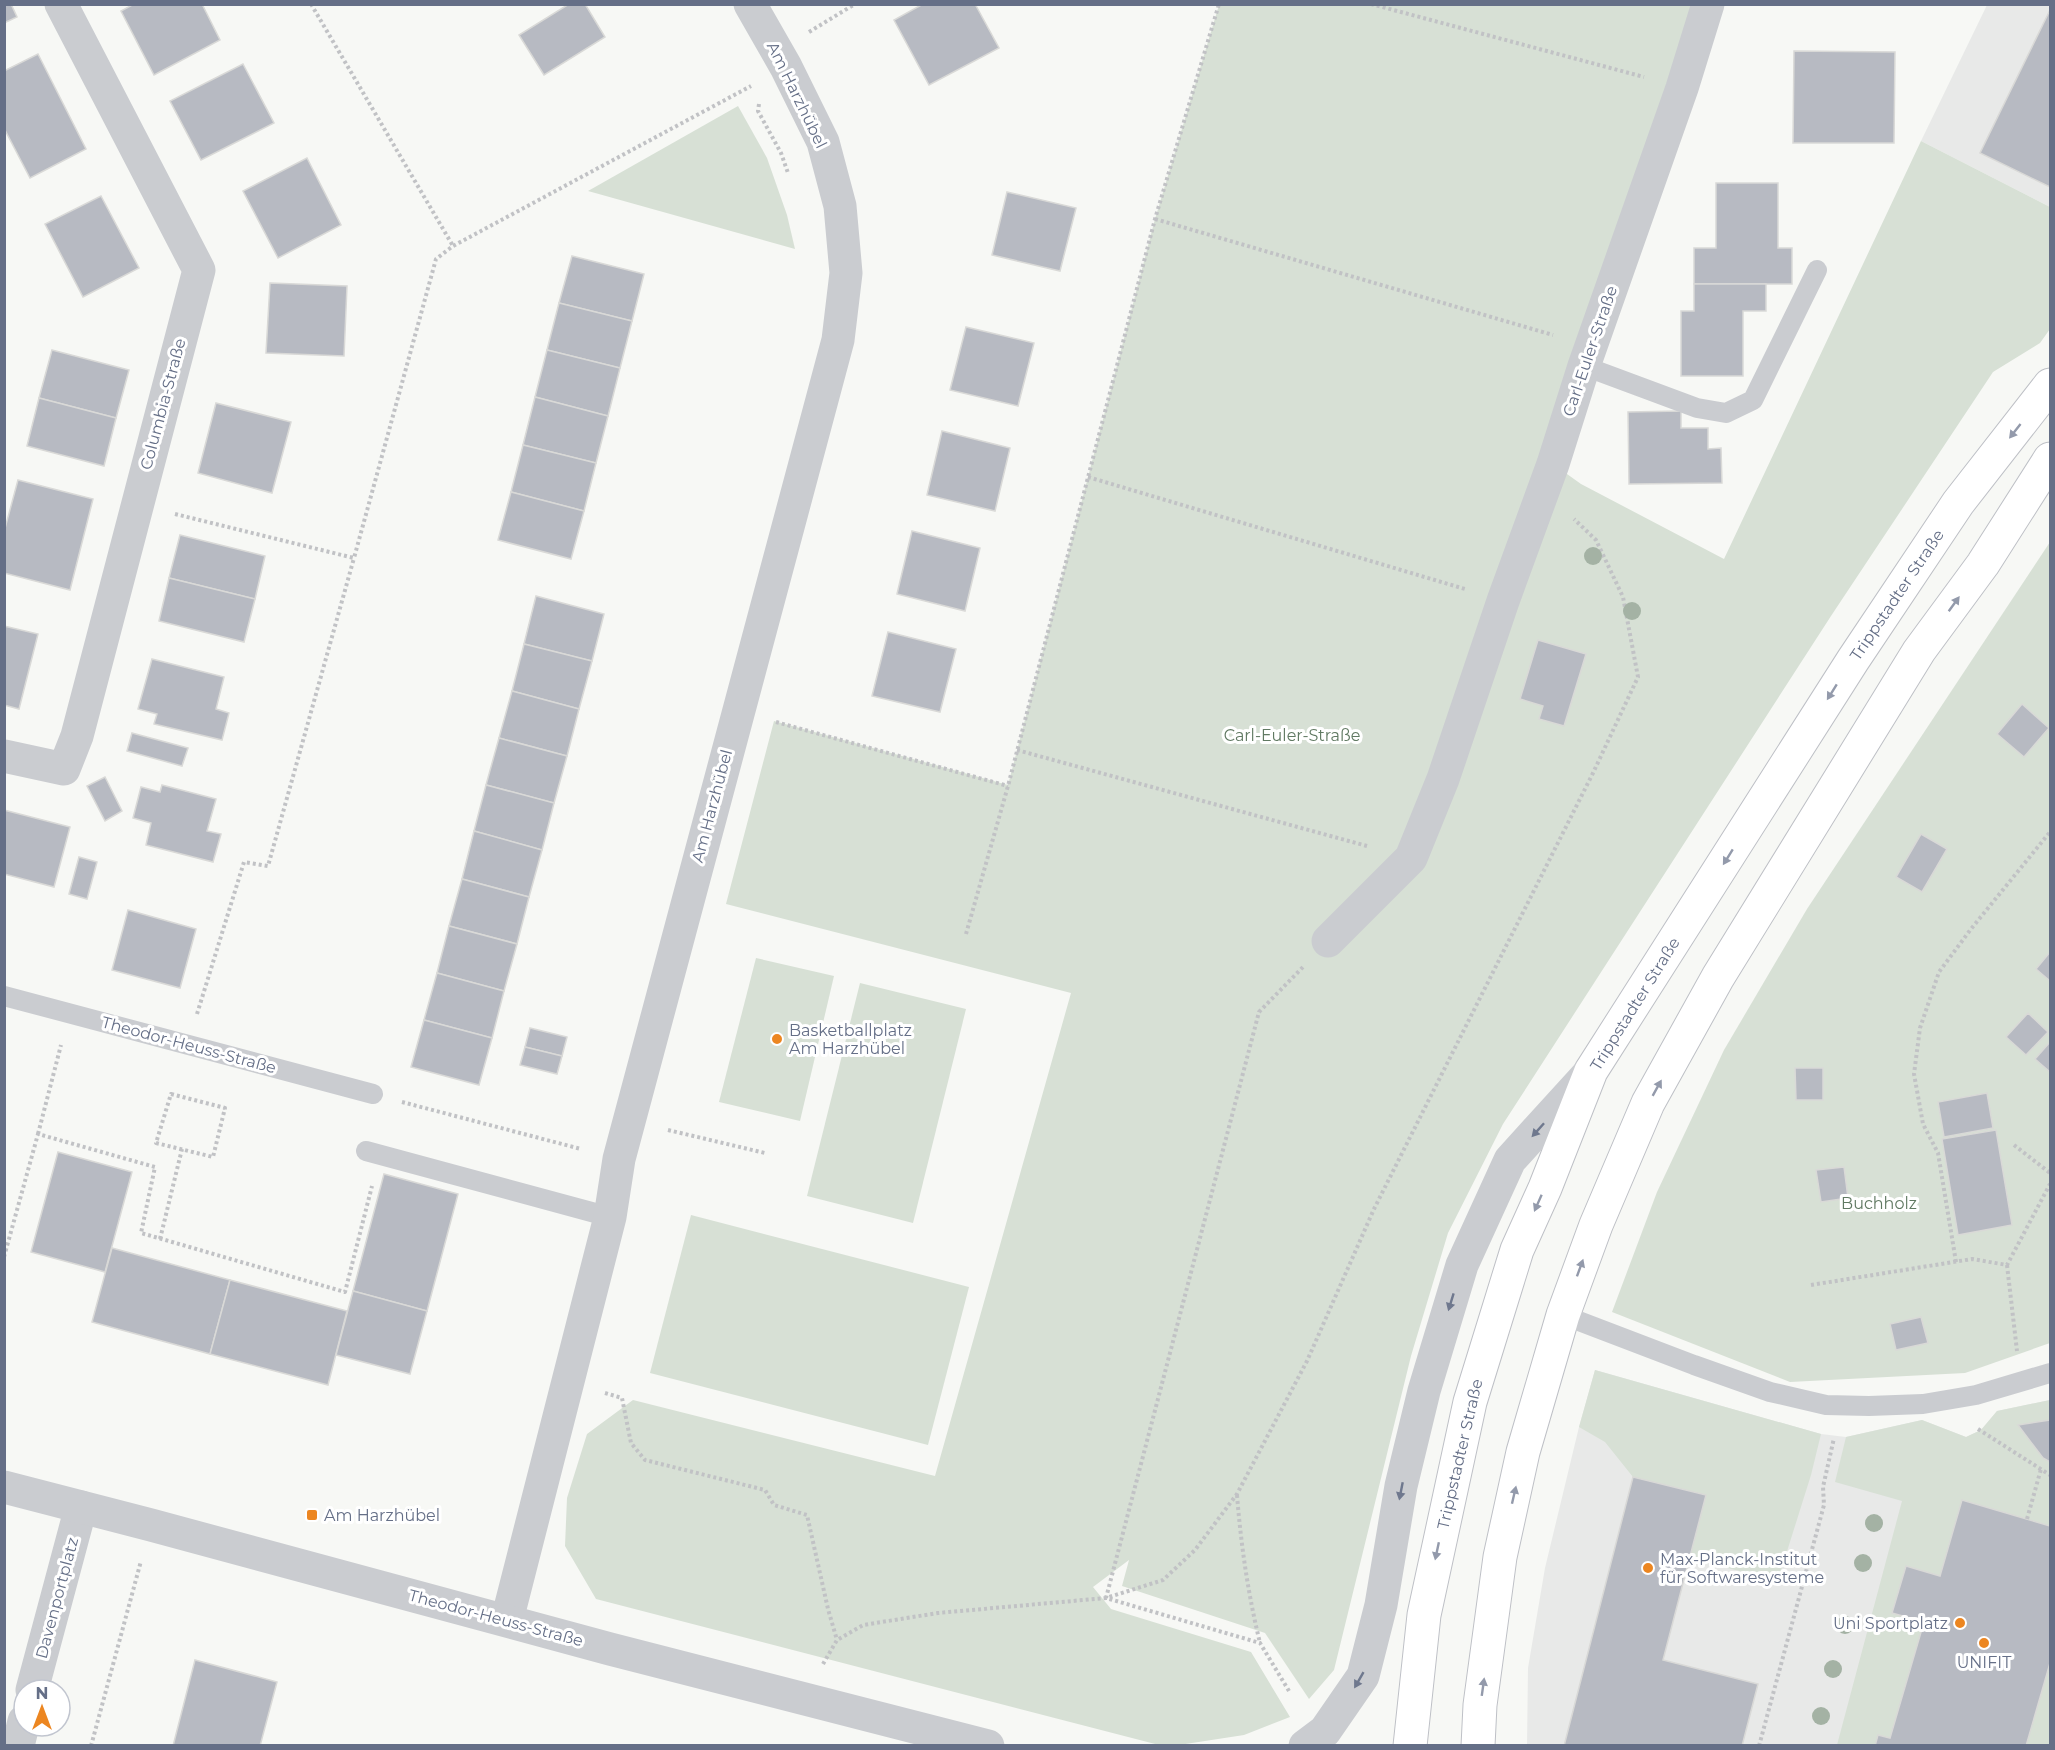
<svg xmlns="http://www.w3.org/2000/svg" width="2055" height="1750" font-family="Montserrat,sans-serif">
	<rect width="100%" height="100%" fill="#f7f8f5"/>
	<!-- built -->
	<g fill="#e8e9e8">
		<polygon points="1987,5 2050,5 2050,207 1921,141"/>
		<polygon points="1595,1370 1821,1434 1846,1437 1922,1420 1966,1437 1981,1430 1997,1411 2050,1400 2050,1745 1527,1746 1528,1668 1545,1568 1579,1427"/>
	</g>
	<!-- green -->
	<g fill="#d7e0d5">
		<polygon points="1219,5 1708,5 1553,464 1581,484 1724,559 1921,141 2050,207 2050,329 2040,343 1993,372 1831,616 1503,1124 1448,1233 1411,1356 1334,1670 1309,1699 1265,1633 1122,1586 1129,1560 1093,1587 1111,1609 1251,1652 1290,1717 1244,1735 1179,1745 1159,1745 596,1599 565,1546 567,1498 587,1434 633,1400 935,1476 1071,993 726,904 774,721 1008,785 1155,219"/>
		<polygon points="738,106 767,158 787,215 795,249 588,191"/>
		<polygon points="2050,542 2050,1343 1965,1373 1790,1382 1612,1312 1657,1192 1724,1050 1807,909"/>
		<polygon points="756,958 834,976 800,1121 719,1102"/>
		<polygon points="860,983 966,1009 913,1223 807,1196"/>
		<polygon points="691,1215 969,1287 928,1445 650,1373"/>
		<polygon points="1595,1370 1821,1434 1811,1475 1778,1580 1689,1559 1705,1495 1633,1477 1605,1442 1579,1427"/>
		<polygon points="2050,1400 2050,1745 1837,1745 1902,1501 1835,1482 1846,1437 1922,1420 1966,1437 1981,1430 1997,1411"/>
	</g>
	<!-- building -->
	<g fill="#b7bac2" stroke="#d9d9d7" stroke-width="1.5">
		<polygon points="4,4 11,4 17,17 4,23"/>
		<polygon points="134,4 202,4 220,40 154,75 121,11"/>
		<polygon points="569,4 585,4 605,37 544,75 519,35"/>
		<polygon points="923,4 975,4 999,48 929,85 894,20"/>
		<polygon points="2050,10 2050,187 1980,153"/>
		<polygon points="1794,51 1895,52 1894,143 1793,143"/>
		<polygon points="38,54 86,149 30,178 4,128 4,71"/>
		<polygon points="243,64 274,123 201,160 170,101"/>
		<polygon points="307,158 341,225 278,258 243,191"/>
		<polygon points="1716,183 1778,183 1778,248 1792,248 1792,284 1694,284 1694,248 1716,248"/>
		<polygon points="1007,192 1076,208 1060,271 992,255"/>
		<polygon points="101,196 139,268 83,297 45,224"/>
		<polygon points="572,256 644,274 632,321 559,303"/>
		<polygon points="270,283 347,286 344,356 266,353"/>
		<polygon points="1694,284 1766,284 1766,311 1743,311 1743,376 1681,376 1681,311 1694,311"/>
		<polygon points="559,303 632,321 620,368 547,350"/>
		<polygon points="966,327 1034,343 1018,406 950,390"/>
		<polygon points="52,350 129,370 116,418 39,398"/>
		<polygon points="547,350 620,368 608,416 535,397"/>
		<polygon points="535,397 608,416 596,463 523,445"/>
		<polygon points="39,398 116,418 104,466 27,446"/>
		<polygon points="216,403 291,422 272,493 198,473"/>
		<polygon points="1681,411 1681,428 1708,428 1708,449 1721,448 1722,483 1629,484 1628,412"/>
		<polygon points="942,431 1010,448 995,511 927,495"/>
		<polygon points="523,445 596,463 584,511 511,492"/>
		<polygon points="18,480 93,499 70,590 4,573 4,532"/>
		<polygon points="511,492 584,511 571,559 498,540"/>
		<polygon points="912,531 980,548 965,611 897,594"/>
		<polygon points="180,535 265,556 255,599 169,578"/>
		<polygon points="169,578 255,599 244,642 159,621"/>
		<polygon points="536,596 604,614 592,661 524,644"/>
		<polygon points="4,626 38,634 19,709 4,705"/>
		<polygon points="888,632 956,649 940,712 872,696"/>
		<polygon points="1538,640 1586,654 1564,726 1539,719 1543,706 1520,699"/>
		<polygon points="524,644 592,661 579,709 512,691"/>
		<polygon points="152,659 224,677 216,709 229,713 222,740 154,724 157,714 138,709"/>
		<polygon points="512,691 579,709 567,756 499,738"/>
		<polygon points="2022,704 2049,728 2024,757 1997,734"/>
		<polygon points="132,733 188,748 182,766 127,751"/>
		<polygon points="499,738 567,756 554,803 486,785"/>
		<polygon points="105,777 122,811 105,821 87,786"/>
		<polygon points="162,785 216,799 207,831 221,834 213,862 146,845 151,823 133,818 141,787 160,792"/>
		<polygon points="486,785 554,803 542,850 474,831"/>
		<polygon points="4,810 70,827 54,887 4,874"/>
		<polygon points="474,831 542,850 529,897 462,879"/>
		<polygon points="1921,834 1947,849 1922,892 1896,877"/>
		<polygon points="79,857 97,862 87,899 69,894"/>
		<polygon points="462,879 529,897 517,944 449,926"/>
		<polygon points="128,910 196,929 180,988 112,970"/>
		<polygon points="449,926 517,944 504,991 437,973"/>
		<polygon points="2050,952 2050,981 2036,969"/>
		<polygon points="437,973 504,991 492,1038 424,1020"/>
		<polygon points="2028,1013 2048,1032 2026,1055 2006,1037"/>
		<polygon points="424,1020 492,1038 479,1085 411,1067"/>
		<polygon points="530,1028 567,1037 562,1056 525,1047"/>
		<polygon points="2050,1042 2050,1072 2035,1059"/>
		<polygon points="525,1047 562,1056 557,1074 520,1065"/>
		<polygon points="1795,1068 1823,1068 1823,1100 1796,1100"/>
		<polygon points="1987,1093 1993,1128 1944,1137 1938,1102"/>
		<polygon points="1996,1130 2012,1225 1958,1235 1942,1139"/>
		<polygon points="58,1152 132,1172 105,1272 31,1252"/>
		<polygon points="1844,1167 1848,1198 1821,1202 1816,1170"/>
		<polygon points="384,1174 458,1194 427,1311 353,1291"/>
		<polygon points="112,1248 230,1280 210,1354 92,1322"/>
		<polygon points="230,1280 347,1311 328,1385 210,1354"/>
		<polygon points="353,1291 427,1311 410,1374 336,1355"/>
		<polygon points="1921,1317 1928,1343 1896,1350 1890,1324"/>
		<polygon points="2050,1420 2050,1462 2043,1458 2018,1425"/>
		<polygon points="1633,1477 1706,1495 1663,1660 1758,1684 1742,1746 1564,1746"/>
		<polygon points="1962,1500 2050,1526 2050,1663 2026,1746 1875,1746 1878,1735 1890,1738 1924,1622 1892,1613 1906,1566 1940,1576"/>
		<polygon points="195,1660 277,1682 260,1746 173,1746"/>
	</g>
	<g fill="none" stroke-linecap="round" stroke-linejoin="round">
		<!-- secondary casing -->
		<g stroke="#bec0c6" stroke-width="35">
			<g id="secondary">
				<polyline points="1410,1746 1424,1615 1470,1402 1517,1250 1545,1188 1591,1071 1853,660 1958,503 2050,385"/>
				<polyline points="1478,1746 1480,1705 1500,1557 1523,1452 1563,1315 1596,1225 1648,1103 1718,977 1919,651 1983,564 2050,459"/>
			</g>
		</g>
		<!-- path -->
		<g stroke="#c1c2c5" stroke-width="4" stroke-dasharray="3 3" stroke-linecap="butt">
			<polyline points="311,4 453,246"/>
			<polyline points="1371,4 1644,77"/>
			<polyline points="809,32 855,4"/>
			<polyline points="759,104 758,111 781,153 788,173"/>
			<polyline points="1155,219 1553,335"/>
			<polyline points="1088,477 1465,589"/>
			<polyline points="175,514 354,558 436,259 453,246 751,86"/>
			<polyline points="776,722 1008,786"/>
			<polyline points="1017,750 1367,846"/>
			<polyline points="966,934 1008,786 1155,219 1219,4"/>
			<polyline points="197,1014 244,862 268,866 354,558"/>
			<polygon points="171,1094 225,1108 213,1157 156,1143"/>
			<polyline points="402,1102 581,1149"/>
			<polyline points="668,1130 765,1153"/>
			<polyline points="38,1134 61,1045"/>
			<polyline points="2014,1145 2050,1173"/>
			<polyline points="160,1239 182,1149"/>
			<polyline points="4,1257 38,1134 155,1167 141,1233 345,1292 372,1186"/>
			<polyline points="1956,1262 1938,1153 1923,1124 1914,1074 1920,1028 1939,972 1971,929 2050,832"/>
			<polyline points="2007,1265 2017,1351"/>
			<polyline points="1811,1285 1972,1259 2007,1265 2050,1184"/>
			<polyline points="605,1393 622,1398 631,1443 645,1460 765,1490 774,1505 807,1515 828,1609 837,1640"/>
			<polyline points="1978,1429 2050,1475"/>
			<path d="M1237 1495C1241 1545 1248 1594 1260 1643"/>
			<polyline points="2027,1519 2041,1469"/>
			<polyline points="823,1664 837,1640 863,1625 938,1613 1106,1598 1163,1580 1195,1550 1237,1494 1307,1361 1374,1209 1593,773 1638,677 1623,597 1596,540 1574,519"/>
			<polyline points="1289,1691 1260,1643 1106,1598 1259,1012 1303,967"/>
			<polyline points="91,1746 141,1561"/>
			<polyline points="1759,1746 1824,1505 1823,1487 1834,1438"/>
		</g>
		<!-- service -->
		<g stroke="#caccd0" stroke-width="20">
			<polyline points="1584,366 1697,408 1726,413 1753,400 1817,270"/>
			<polyline points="4,996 373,1094"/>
			<polyline points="366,1151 610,1217"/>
			<polyline points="1563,1315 1694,1365 1770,1392 1826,1405 1869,1406 1923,1404 1976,1395 2050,1373"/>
		</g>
		<!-- minor -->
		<g stroke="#caccd0" stroke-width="33">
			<polyline points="4,756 64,769 77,736 199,270 61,4"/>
			<polyline points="1328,941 1411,858 1443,779 1503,601 1553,464 1584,366 1682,88 1708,4"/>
			<polyline points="507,1620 610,1217 619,1159 838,340 846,273 840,206 823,142 786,67 750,4"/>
			<polyline points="32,1690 81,1507"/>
			<polyline points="18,1746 24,1721"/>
		</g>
		<!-- tertiary -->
		<g stroke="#caccd0" stroke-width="33">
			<polyline points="4,1487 151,1525 610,1649 988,1746"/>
			<polyline points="1305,1746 1325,1731 1363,1676 1381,1605 1401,1486 1424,1391 1462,1265 1510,1160 1590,1072"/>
		</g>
		<!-- secondary -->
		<use href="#secondary" stroke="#fff" stroke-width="33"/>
	</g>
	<!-- trees -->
	<g fill="#a4b2a4">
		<circle cx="1593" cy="556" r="9"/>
		<circle cx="1632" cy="611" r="9"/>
		<circle cx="1874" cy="1523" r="9"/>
		<circle cx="1863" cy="1563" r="9"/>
		<circle cx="1845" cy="1625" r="9"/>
		<circle cx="1833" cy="1669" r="9"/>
		<circle cx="1821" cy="1716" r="9"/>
	</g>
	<!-- one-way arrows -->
	<defs><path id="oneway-solid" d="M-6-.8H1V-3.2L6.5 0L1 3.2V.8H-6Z" transform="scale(1.5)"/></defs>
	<g fill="#939aab">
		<use href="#oneway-solid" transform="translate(2015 431) rotate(128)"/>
		<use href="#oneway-solid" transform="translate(1954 604) rotate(-54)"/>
		<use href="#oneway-solid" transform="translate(1832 692) rotate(122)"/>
		<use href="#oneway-solid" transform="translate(1728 857) rotate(122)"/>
		<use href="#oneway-solid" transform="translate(1657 1088) rotate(-61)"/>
		<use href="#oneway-solid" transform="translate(1538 1203) rotate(114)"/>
		<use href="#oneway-solid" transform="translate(1580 1268) rotate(-70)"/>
		<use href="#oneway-solid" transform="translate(1514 1495) rotate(-77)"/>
		<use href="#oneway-solid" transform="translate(1437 1551) rotate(102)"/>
		<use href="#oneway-solid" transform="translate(1483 1687) rotate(-82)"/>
	</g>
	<g fill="#6f788e">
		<use href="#oneway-solid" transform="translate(1538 1130) rotate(132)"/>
		<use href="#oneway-solid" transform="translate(1451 1302) rotate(107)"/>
		<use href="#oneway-solid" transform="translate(1401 1491) rotate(101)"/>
		<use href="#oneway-solid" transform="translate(1359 1680) rotate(120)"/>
	</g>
	<!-- markers -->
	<g fill="#ec8621" stroke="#fff" stroke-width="2">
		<circle cx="777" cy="1039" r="6"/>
		<rect x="306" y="1509" width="12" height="12" rx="3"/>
		<circle cx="1648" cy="1568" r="6"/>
		<circle cx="1960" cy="1623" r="6"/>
		<circle cx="1984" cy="1643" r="6"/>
	</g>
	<g text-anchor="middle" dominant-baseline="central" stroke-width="6" stroke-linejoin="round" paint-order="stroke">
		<!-- street labels -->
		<g font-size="16" fill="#656f87" stroke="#fff">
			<text transform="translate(797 95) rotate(64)">Am Harzhübel</text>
			<text transform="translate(1590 351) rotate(-71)">Carl-Euler-Straße</text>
			<text transform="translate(163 404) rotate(-75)">Columbia-Straße</text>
			<text transform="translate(1897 595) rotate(-56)">Trippstadter Straße</text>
			<text transform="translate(712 806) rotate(-75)">Am Harzhübel</text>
			<text transform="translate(1635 1004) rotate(-58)">Trippstadter Straße</text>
			<text transform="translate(189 1045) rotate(15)">Theodor-Heuss-Straße</text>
			<text transform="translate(1460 1454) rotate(-77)">Trippstadter Straße</text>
			<text transform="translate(57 1598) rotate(-75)">Davenportplatz</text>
			<text transform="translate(496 1618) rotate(15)">Theodor-Heuss-Straße</text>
		</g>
		<!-- park labels -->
		<g font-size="16" fill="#607962" stroke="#fff">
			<text x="1292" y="735">Carl-Euler-Straße</text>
			<text x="1879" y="1203">Buchholz</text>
		</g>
		<!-- poi labels -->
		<g font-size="16" fill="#656f87" stroke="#fff" text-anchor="start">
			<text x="789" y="1030">Basketballplatz<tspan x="789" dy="18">Am Harzhübel</tspan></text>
			<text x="324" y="1515">Am Harzhübel</text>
			<text x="1660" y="1559">Max-Planck-Institut<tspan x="1660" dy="18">für Softwaresysteme</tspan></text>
			<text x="1948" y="1623" text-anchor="end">Uni Sportplatz</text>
			<text x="1984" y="1662" text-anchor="middle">UNIFIT</text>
		</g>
	</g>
	<!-- border -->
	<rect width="2055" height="1750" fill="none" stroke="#656f87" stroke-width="12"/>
	<!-- north arrow -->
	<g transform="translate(42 1708)"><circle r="28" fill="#ffffff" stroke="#c1c5cf" stroke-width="1.5"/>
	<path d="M0-4.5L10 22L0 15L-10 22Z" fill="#ec8621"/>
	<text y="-9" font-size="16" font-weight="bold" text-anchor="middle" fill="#656f87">N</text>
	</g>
</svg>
